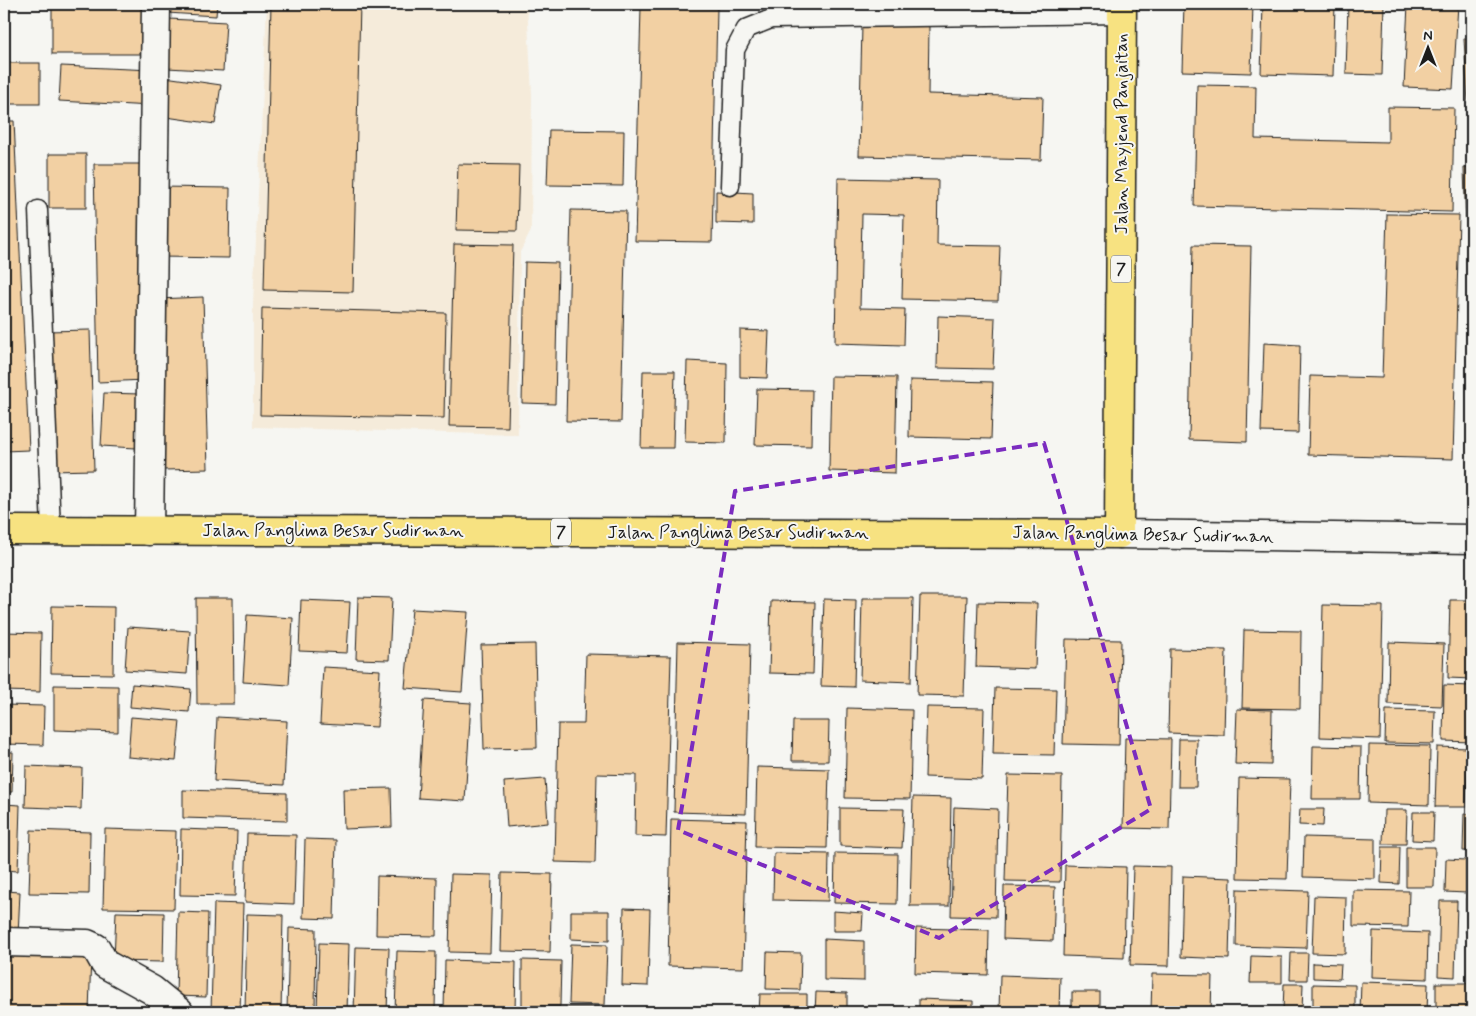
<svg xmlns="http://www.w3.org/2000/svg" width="1476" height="1016" font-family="Mynerve,sans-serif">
	<rect width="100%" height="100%" fill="#f6f6f2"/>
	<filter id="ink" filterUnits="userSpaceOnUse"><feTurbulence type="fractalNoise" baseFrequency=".02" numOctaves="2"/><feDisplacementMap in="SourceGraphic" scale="10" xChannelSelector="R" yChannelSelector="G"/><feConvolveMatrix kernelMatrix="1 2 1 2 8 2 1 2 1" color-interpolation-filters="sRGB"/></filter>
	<g filter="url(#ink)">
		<!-- built -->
		<polygon fill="#f5ebda" points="267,4 527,4 532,94 531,231 520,252 518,435 253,427 253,303"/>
		<!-- building -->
		<g fill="#f2d0a3" stroke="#1c1c1c">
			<polygon points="168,4 217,4 216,16 167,13"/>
			<polygon points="271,4 360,4 353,292 264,290"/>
			<polygon points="1184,4 1253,4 1251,73 1182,71"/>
			<polygon points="1263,4 1335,4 1333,76 1261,74"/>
			<polygon points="1348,4 1384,4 1382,75 1346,74"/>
			<polygon points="1408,4 1458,4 1453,89 1404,87"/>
			<rect x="52" y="7" width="100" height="47"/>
			<polygon points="641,7 717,8 712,242 635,241"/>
			<polygon points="169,19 226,22 223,71 167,68"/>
			<polygon points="862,25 929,26 928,94 1043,97 1041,160 859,156"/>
			<polygon points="1472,38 1472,134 1470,134 1464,39"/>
			<rect x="4" y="63" width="36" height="41"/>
			<polygon points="61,66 152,70 151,106 59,101"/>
			<polygon points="165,77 221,85 215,124 159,116"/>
			<polygon points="1197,85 1256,86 1255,139 1388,142 1388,107 1454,108 1452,212 1194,206"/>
			<polygon points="4,121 14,121 29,450 4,451"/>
			<polygon points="549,130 624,131 623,186 547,185"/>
			<rect x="49" y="154" width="37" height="54"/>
			<polygon points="94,164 141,164 146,380 98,382"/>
			<polygon points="458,164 519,165 517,231 456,230"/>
			<polygon points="1464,168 1472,168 1472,410"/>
			<polygon points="838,178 938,180 937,245 1000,246 998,301 902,299 904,215 862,214 860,308 905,309 904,345 835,343"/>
			<polygon points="160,187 230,188 229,258 160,257"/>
			<polygon points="716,191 753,193 753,224 716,223"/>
			<polygon points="571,210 626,211 621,422 566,421"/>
			<polygon points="1387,214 1459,215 1453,459 1308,455 1310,376 1382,378"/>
			<polygon points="454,244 513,245 508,427 449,426"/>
			<polygon points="1193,245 1251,246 1247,442 1189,440"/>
			<polygon points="525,262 558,263 555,404 522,403"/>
			<polygon points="203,297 208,469 163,470 158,299"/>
			<polygon points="262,308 446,313 444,418 260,415"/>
			<polygon points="938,316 995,318 993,369 937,368"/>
			<polygon points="90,330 94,470 51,471 47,331"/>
			<polygon points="740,330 769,331 767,378 740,377"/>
			<polygon points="1264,343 1300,345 1298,433 1261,432"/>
			<polygon points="687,361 727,363 726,443 685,442"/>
			<polygon points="643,371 675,371 673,448 641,448"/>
			<polygon points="831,376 897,377 895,473 829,471"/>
			<polygon points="910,380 993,382 991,439 909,437"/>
			<polygon points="757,389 812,390 811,446 755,445"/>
			<polygon points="104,393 140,394 136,448 101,446"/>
			<polygon points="920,596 967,596 964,696 917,695"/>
			<polygon points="358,597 392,598 389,660 356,659"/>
			<polygon points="196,598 233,598 234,704 197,704"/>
			<polygon points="862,598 913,598 911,682 860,680"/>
			<polygon points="824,599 856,600 854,687 821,686"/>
			<polygon points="301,600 350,602 347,653 299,651"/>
			<polygon points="1450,600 1472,600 1472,679 1448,678"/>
			<polygon points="771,601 815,602 813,674 769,673"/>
			<polygon points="978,602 1037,603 1035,669 976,667"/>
			<polygon points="1323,605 1383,606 1380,739 1320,737"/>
			<polygon points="52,606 114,607 113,674 51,673"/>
			<polygon points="412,609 468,612 462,692 405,688"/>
			<polygon points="247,615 293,618 289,685 243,682"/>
			<polygon points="128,627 190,631 187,674 125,670"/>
			<polygon points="1244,630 1301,631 1300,709 1242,708"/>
			<polygon points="4,632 41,633 40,692 4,691"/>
			<polygon points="1066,639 1121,640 1119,745 1063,744"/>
			<polygon points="678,642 750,644 746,814 674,812"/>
			<polygon points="1389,642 1444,644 1442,706 1388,704"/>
			<polygon points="535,644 537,748 484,749 481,645"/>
			<polygon points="1170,649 1226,650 1224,735 1168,733"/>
			<polygon points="586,654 671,656 666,837 635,836 636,775 597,774 595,863 555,862 558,724 584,724"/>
			<polygon points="323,667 380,670 377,727 320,724"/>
			<polygon points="132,684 191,689 189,712 130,707"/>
			<polygon points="54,685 118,686 118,732 54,730"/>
			<polygon points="1444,685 1472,686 1472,742 1443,741"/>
			<polygon points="995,688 1056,689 1054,755 993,754"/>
			<polygon points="424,700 471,703 465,801 418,798"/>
			<polygon points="4,705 44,706 43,745 4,744"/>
			<polygon points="927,707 984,708 982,779 925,777"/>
			<polygon points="847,708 912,710 910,799 845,798"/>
			<polygon points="1237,709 1272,710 1271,765 1235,764"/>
			<polygon points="1386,710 1435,711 1434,744 1385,743"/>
			<polygon points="131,717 180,721 176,761 128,757"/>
			<polygon points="217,717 287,721 284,785 214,781"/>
			<polygon points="793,721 829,721 828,761 792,761"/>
			<polygon points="1125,738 1171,739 1169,829 1123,828"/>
			<polygon points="1179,739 1197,739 1196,787 1178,787"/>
			<polygon points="1369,745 1430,746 1429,805 1368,803"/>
			<polygon points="1313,746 1361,747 1360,799 1312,799"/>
			<polygon points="1437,747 1468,748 1466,807 1435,807"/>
			<polygon points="4,752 13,752 12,792 4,792"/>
			<polygon points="26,766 82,768 81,809 25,807"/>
			<polygon points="757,767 829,769 827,848 755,847"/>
			<polygon points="1008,775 1062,776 1060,882 1005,881"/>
			<polygon points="1239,778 1290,779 1287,879 1237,878"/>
			<polygon points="545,779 548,823 507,827 504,782"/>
			<polygon points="391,788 392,827 344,829 343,789"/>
			<polygon points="183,790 287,793 287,821 183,818"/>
			<polygon points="913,797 951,798 949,906 910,906"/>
			<polygon points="4,804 20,805 18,871 4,870"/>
			<polygon points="954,807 998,809 996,917 951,916"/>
			<polygon points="840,808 904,809 902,848 840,846"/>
			<polygon points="1300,809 1324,809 1323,826 1299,825"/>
			<polygon points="1384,810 1407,810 1406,844 1383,844"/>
			<polygon points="1413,812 1434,812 1433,841 1412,840"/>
			<polygon points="1464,814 1472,814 1472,851 1463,851"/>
			<polygon points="671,819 747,821 743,968 668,966"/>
			<polygon points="105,829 176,831 174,909 103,908"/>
			<polygon points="181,829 237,831 235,896 180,895"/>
			<polygon points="31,830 90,832 89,894 29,893"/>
			<polygon points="247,834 296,835 294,904 245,902"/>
			<polygon points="1304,837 1375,839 1375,879 1303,877"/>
			<polygon points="305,839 336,840 334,919 303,918"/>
			<polygon points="1382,847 1400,847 1399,884 1381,883"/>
			<polygon points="1406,847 1435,847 1434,887 1406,887"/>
			<polygon points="774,853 829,854 828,901 773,900"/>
			<polygon points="835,853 898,854 897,904 834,903"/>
			<polygon points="1446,859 1466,860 1466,893 1445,892"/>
			<polygon points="1065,865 1126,867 1124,958 1063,956"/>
			<polygon points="1133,866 1171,867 1169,966 1130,965"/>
			<polygon points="502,873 552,874 550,952 500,951"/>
			<polygon points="451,874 492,875 490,953 449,952"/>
			<polygon points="377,876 437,878 436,936 376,935"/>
			<polygon points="1183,876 1231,878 1229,959 1181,957"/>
			<polygon points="1004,886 1055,887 1053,941 1003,939"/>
			<polygon points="1237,889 1308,891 1306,948 1236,946"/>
			<polygon points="1353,890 1409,891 1408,927 1353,926"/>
			<polygon points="4,891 20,892 18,935 4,934"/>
			<polygon points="1314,896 1346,897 1345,954 1312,953"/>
			<polygon points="1466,898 1472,899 1472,933 1466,933"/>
			<polygon points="1440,901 1457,901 1455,977 1438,976"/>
			<polygon points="214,903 243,904 240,1012 211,1012"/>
			<polygon points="624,908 650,909 648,986 622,985"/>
			<polygon points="571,911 609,911 609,941 571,939"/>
			<polygon points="833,911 863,913 862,931 833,931"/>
			<polygon points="116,912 164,913 163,962 114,961"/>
			<polygon points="178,912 208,913 206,997 176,996"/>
			<polygon points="247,914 283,915 281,1012 245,1012"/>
			<polygon points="289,928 316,929 315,1012 287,1012"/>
			<polygon points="916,928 989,930 988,975 915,973"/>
			<polygon points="1373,931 1428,933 1427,979 1372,977"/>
			<polygon points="824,939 864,941 864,981 824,980"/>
			<polygon points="1469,941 1472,941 1472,975 1468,975"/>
			<polygon points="319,943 349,944 347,1012 317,1012"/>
			<polygon points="571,944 607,945 605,1005 569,1004"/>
			<polygon points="356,947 389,948 387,1012 354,1012"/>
			<polygon points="397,951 436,952 435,1012 395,1012"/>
			<polygon points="767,952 801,953 800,990 766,989"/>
			<polygon points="1291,953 1308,953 1307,980 1290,980"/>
			<polygon points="4,954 91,956 89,1011 4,1009"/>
			<polygon points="1251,956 1282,957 1282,983 1250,983"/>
			<polygon points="445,960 516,962 515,1012 444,1012"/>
			<polygon points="522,960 561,961 560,1006 522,1006"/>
			<polygon points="1313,963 1341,964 1340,979 1313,978"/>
			<polygon points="1152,974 1212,975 1211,1012 1151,1012"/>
			<polygon points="1000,975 1060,977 1059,1012 999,1012"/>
			<polygon points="1361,982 1428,984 1427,1012 1360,1012"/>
			<rect x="1436" y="983" width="36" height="29"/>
			<polygon points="1284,984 1303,984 1302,1011 1283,1011"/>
			<polygon points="1313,984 1355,985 1355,1011 1313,1010"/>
			<polygon points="816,992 847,993 847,1012 815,1012"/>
			<rect x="1072" y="992" width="28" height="20"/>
			<polygon points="760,994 807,994 807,1012 759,1012"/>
			<polygon points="919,999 973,1001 973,1012 919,1012"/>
			<rect x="565" y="1008" width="46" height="4"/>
			<polygon points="620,1010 667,1011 667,1012 620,1012"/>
		</g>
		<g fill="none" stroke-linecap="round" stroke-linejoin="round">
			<!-- service casing -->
			<g stroke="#1c1c1c" stroke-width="21">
				<g id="service">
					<polyline points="730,186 735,50 746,29 771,19 1122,14"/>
					<polyline points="38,210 51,530"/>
				</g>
			</g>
			<!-- minor casing -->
			<g stroke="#1c1c1c" stroke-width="31">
				<g id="minor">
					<polyline points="149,531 156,4"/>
					<polyline points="4,942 87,944 96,948 105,964 152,990 179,1012"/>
				</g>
			</g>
			<!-- secondary casing -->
			<g stroke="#1c1c1c" stroke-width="31">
				<polyline id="secondary" points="1119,534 1472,539"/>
			</g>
			<!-- trunk casing -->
			<g stroke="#1c1c1c" stroke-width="31">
				<polyline id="trunk" points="4,530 1119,534 1122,4"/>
			</g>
			<!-- service -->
			<use href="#service" stroke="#f6f6f2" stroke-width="18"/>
			<!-- minor -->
			<use href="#minor" stroke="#f6f6f2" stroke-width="28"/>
			<!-- secondary -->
			<use href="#secondary" stroke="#f6f6f2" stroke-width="28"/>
			<!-- trunk -->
			<use href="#trunk" stroke="#f7e281" stroke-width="28"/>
		</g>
	</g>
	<!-- marked area -->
	<path fill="none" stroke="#7b2cbf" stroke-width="4" stroke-dasharray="10 6" stroke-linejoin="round" d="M1044 443 1151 809 939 938 678 830 735 491Z"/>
	<g text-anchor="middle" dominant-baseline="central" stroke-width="4" stroke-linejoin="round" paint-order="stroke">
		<!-- shield labels -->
		<g fill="#f6f6f2" stroke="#5d5d5c" stroke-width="1">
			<rect x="1111" y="255.5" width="20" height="27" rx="4"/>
			<rect x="551" y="518.5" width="20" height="27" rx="4"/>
		</g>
		<g font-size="16" font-weight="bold" fill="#1c1c1c">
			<text x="1121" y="269">7</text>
			<text x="561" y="532">7</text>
		</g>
		<!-- street labels -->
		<g font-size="18" fill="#1c1c1c" stroke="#f6f6f2">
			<text transform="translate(1122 134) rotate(-90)">Jalan Mayjend Panjaitan</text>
			<text x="333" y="531">Jalan Panglima Besar Sudirman</text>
			<text x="738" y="533">Jalan Panglima Besar Sudirman</text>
			<text transform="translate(1143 535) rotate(1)">Jalan Panglima Besar Sudirman</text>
		</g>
	</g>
	<!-- margin -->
	<rect width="1476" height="1016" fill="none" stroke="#f6f6f2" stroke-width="20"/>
	<rect x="10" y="10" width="1456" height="996" fill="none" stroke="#1c1c1c" stroke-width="2" filter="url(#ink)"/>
	<!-- north arrow -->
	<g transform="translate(1428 48)" stroke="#f6f6f2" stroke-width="4" paint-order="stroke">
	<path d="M0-4L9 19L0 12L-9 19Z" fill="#1c1c1c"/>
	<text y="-8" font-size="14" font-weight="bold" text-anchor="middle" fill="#1c1c1c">N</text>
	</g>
</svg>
